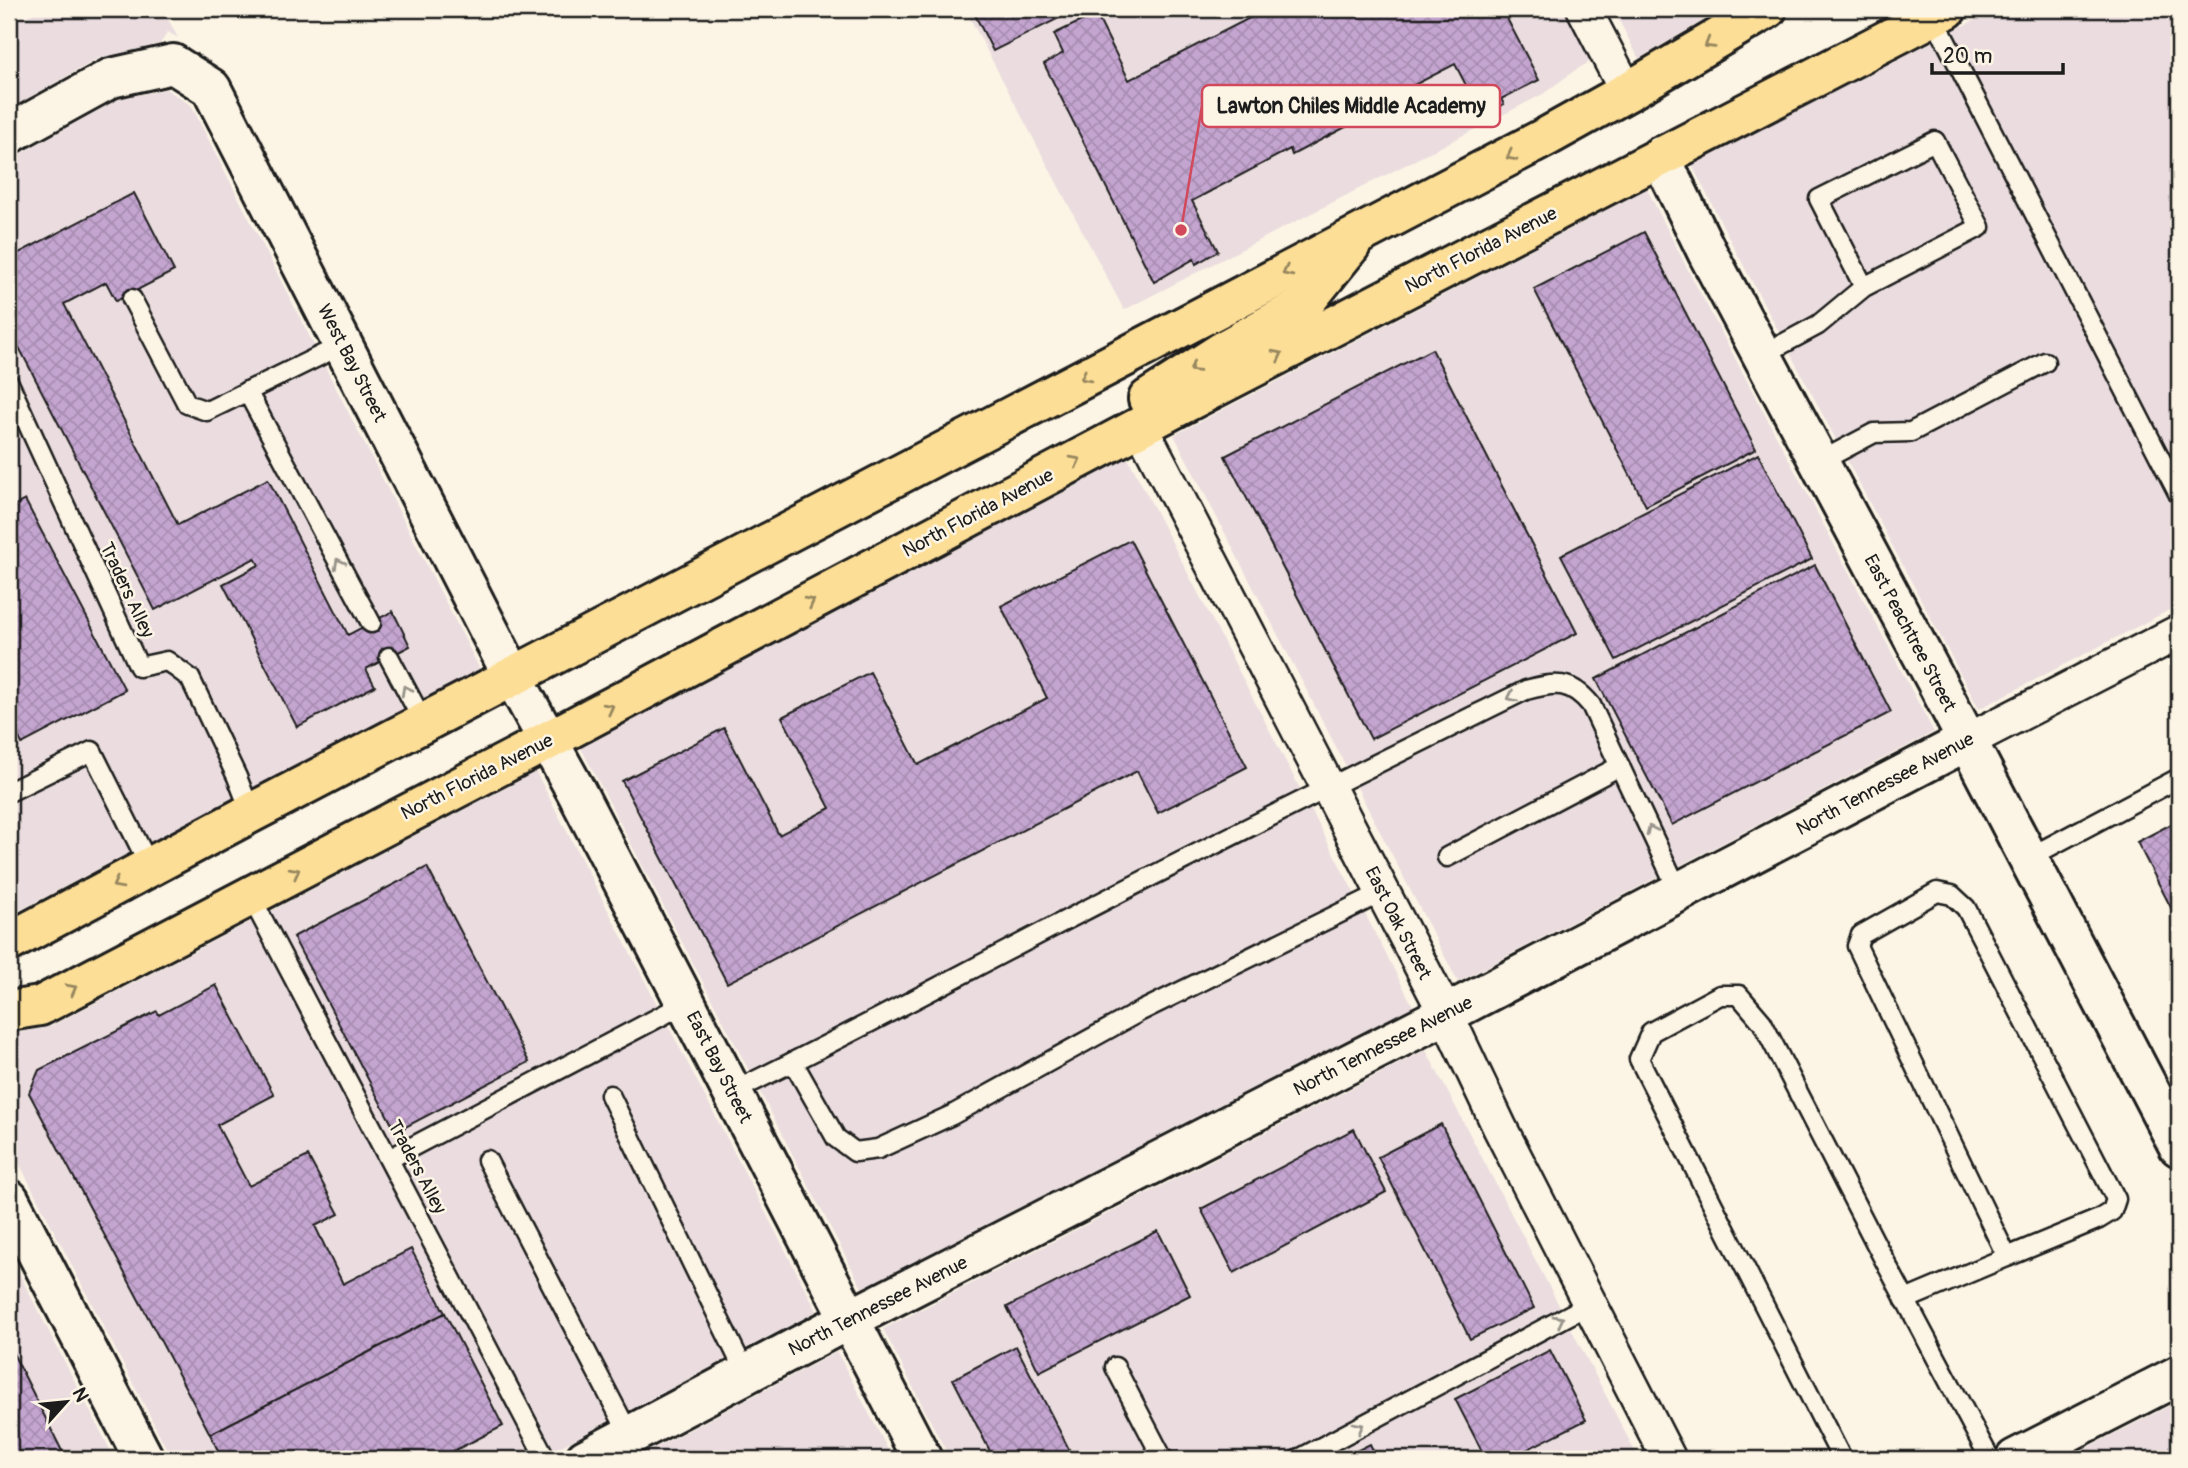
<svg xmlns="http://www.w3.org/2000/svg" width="2188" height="1468" font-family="Pangolin,sans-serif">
	<defs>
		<pattern id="building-cross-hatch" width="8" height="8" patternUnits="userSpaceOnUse" patternTransform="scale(1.75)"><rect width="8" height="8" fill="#c4a5d0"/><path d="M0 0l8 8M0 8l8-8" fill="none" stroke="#a88db2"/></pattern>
	</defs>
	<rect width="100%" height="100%" fill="#fcf5e5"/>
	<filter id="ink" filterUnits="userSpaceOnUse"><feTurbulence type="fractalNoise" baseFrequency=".0143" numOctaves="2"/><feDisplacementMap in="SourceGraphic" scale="14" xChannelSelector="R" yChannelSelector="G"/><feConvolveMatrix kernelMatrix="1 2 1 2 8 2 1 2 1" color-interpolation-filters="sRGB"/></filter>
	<g filter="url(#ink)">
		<!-- built -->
		<g fill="#ebdddf">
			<polygon points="43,9 163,9 178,38 168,32 160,44 99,58 9,109 9,24"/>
			<polygon points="965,9 1584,9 1607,52 1574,71 1543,94 1124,310"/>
			<polygon points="1613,9 1723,9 1639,59"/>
			<polygon points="1996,9 2179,9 2179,605 1979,709 1731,242 1692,165"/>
			<polygon points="166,89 191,105 480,669 9,916 9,158 21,153 119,99"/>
			<polygon points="1647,189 1686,266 1934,732 1458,982 1174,435"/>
			<polygon points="1128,458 1413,1006 862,1288 581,748"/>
			<polygon points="536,772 817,1311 537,1459 172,1459 9,1144 9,1034 51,1026"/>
			<polygon points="1426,1050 1639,1459 950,1459 883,1329"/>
			<polygon points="9,1254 115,1459 9,1459"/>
			<polygon points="837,1352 893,1459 634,1459"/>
			<polygon points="2179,1401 2179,1459 2065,1459"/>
		</g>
		<!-- building -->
		<g fill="url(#building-cross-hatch)" stroke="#1c1c1c" stroke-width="2">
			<polygon points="972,9 1077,9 993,51"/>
			<polygon points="1267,9 1502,9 1539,80 1501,99 1504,104 1482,116 1455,64 1356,115 1359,120 1292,155 1290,149 1192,201 1218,251 1196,264 1194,259 1154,282 1044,64 1063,53 1054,34 1096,14 1129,80"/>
			<polygon points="134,193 174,271 116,301 106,282 64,304 178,525 268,479 348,635 393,611 410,646 366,669 375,686 297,727 223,584 259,565 255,558 155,610 9,328 9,258"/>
			<polygon points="1644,232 1756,449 1646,506 1534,289"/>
			<polygon points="1432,349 1577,633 1371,739 1225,456"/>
			<polygon points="1758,454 1812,559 1616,660 1561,555"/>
			<polygon points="25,500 125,690 22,744 9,717 9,508"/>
			<polygon points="1130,540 1247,767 1158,813 1137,771 727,983 622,781 724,728 779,835 830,808 782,717 870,672 918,765 1047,698 1001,606"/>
			<polygon points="1815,565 1891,712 1672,825 1596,679"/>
			<polygon points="2179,820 2179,923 2137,842"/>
			<polygon points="427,867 529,1062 396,1132 293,937"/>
			<polygon points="216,985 274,1095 217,1125 249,1186 308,1156 339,1214 315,1226 343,1284 411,1249 445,1313 210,1434 29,1093 39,1070 157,1011 159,1015"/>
			<polygon points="1441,1124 1534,1308 1470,1339 1378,1157"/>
			<polygon points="1354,1129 1386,1192 1234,1273 1201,1209"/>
			<polygon points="1158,1231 1190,1295 1039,1372 1007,1307"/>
			<polygon points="445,1313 503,1426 438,1459 222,1459 210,1434"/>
			<polygon points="9,1345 66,1459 9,1459"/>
			<polygon points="1016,1346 1074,1459 994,1459 953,1379"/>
			<polygon points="1550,1350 1586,1420 1508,1459 1486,1459 1455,1399"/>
			<polygon points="1370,1444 1377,1459 1340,1459"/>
			<polygon points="2179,1447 2179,1459 2163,1459 2162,1456"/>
		</g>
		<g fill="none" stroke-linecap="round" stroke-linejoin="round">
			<!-- lane casing -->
			<g stroke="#1c1c1c" stroke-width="23">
				<g id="lane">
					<polyline points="1933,16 2179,495"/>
					<polyline points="132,299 187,404 207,411 342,345"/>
					<polyline points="1762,355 1818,325 1864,287 1980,227 1935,141 1819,199 1864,287"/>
					<polyline points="9,383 139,667 167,661 190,678 237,777 251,813"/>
					<polyline points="247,391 371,623"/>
					<polyline points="1819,462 1874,433 1911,432 2045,362"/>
					<polyline points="389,657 424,723"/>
					<polyline points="9,792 92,751 150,867"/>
					<polyline points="1447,857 1620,766"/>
					<polyline points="2028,858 2179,778"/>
					<polyline points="250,895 546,1459"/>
					<polyline points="793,1062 836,1138 855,1152 878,1149 952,1115 1139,1012 1383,892"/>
					<path d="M732 1092C848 1036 961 974 1076 915 1225 838 1376 764 1526 690 1555 682 1571 680 1591 705L1679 892"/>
					<polyline points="610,1095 746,1374"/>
					<polyline points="389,1159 686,1003"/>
					<polyline points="487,1160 630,1436"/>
					<polyline points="1905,1300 2007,1257 1857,946 1861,935 1937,892 1952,895 1966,908 2116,1199 2112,1211 2099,1219 2007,1257"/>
					<polyline points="1115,1367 1163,1459"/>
					<polyline points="1299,1459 1590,1304"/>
					<polyline points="1842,1459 1639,1059 1651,1032 1720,995 1739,995 1762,1022 1879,1250 1990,1459"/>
				</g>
			</g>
			<!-- street casing -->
			<g stroke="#1c1c1c" stroke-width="38">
				<g id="street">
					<polyline points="1584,9 1627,92"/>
					<polyline points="1141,427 1446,1014 1500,1128 1669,1459"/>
					<polyline points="1967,741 2179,632"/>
				</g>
			</g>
			<!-- secondary casing -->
			<g stroke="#1c1c1c" stroke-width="44">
				<g id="secondary">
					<polyline points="9,134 111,78 173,64 211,88 513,677 577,793 922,1459"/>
					<polyline points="1660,156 1708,254 1935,679 2179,1147"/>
					<polyline points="9,1199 144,1459"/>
					<polyline points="585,1459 850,1319 1446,1014 1967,741"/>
					<polyline points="2015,1459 2179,1375"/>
				</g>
			</g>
			<!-- primary casing -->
			<g stroke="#1c1c1c" stroke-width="44">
				<g id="primary">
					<polyline points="1148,399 1229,347 1301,307 1351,245"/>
					<polyline points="9,942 251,813 1548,136 1627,92 1767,9"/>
					<polyline points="9,1011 40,1006 549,740 1177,407 1947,9"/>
				</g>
			</g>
			<!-- lane -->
			<use href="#lane" stroke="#fcf5e5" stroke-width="18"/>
			<!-- street -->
			<use href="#street" stroke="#fcf5e5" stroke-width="33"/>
			<!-- secondary -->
			<use href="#secondary" stroke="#fcf5e5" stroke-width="38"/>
			<!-- primary -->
			<use href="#primary" stroke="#fcde96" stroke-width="38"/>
		</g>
		<!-- one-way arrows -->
		<defs><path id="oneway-chevron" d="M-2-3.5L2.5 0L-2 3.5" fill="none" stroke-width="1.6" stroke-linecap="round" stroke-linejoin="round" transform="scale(1.75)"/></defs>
		<g stroke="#97875f">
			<use href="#oneway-chevron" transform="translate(1709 44) rotate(149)"/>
			<use href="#oneway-chevron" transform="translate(1511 156) rotate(152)"/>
			<use href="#oneway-chevron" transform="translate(1287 272) rotate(153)"/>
			<use href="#oneway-chevron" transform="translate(1278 355) rotate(-27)"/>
			<use href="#oneway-chevron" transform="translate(1194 368) rotate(148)"/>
			<use href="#oneway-chevron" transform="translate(1085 377) rotate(152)"/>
			<use href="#oneway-chevron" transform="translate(1076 461) rotate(-28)"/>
			<use href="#oneway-chevron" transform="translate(810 602) rotate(-28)"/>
			<use href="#oneway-chevron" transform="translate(609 708) rotate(-28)"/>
			<use href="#oneway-chevron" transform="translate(295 872) rotate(-28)"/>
			<use href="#oneway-chevron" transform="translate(117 884) rotate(152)"/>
			<use href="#oneway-chevron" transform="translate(72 989) rotate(-28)"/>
		</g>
		<g stroke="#97938b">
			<use href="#oneway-chevron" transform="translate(339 563) rotate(-118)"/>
			<use href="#oneway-chevron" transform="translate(406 690) rotate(-118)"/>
			<use href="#oneway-chevron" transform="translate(1512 697) rotate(154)"/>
			<use href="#oneway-chevron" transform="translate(1651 830) rotate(-116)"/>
			<use href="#oneway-chevron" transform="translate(1559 1320) rotate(-28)"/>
			<use href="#oneway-chevron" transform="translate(1359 1427) rotate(-28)"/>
		</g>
	</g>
	<g text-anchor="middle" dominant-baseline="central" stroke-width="5" stroke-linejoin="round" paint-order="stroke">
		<!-- street labels -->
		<g font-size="19" fill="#1c1c1c" stroke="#fcf5e5">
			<text transform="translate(1481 250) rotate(-27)">North Florida Avenue</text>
			<text transform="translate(352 363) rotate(63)">West Bay Street</text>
			<text transform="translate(978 513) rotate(-28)">North Florida Avenue</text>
			<text transform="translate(127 590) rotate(65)">Traders Alley</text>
			<text transform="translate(1910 633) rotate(62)">East Peachtree Street</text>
			<text transform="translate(477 777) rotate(-27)">North Florida Avenue</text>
			<text transform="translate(1885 784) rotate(-28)">North Tennessee Avenue</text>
			<text transform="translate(1398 923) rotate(63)">East Oak Street</text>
			<text transform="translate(1383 1046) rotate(-27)">North Tennessee Avenue</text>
			<text transform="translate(719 1067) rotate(63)">East Bay Street</text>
			<text transform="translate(417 1167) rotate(62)">Traders Alley</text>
			<text transform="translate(878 1306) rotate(-27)">North Tennessee Avenue</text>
		</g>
	</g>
	<!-- callouts -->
	<path fill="none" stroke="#d1495b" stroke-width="2.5" d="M1181 230L1202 106"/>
	<circle fill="#d1495b" stroke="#fcf5e5" stroke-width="2.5" cx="1181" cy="230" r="7"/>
	<rect fill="#fcf5e5" stroke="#d1495b" stroke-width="2.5" x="1202" y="85" width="298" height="42" rx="7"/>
	<g font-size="21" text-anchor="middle" font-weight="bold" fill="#1c1c1c">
		<text x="1351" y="113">Lawton Chiles Middle Academy</text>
	</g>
	<!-- margin -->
	<rect width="2188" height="1468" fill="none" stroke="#fcf5e5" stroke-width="35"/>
	<rect x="18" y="18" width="2153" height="1433" fill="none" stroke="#1c1c1c" stroke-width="2.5" filter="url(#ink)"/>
	<!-- north arrow -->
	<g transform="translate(66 1402) rotate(63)" stroke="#fcf5e5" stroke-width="5" paint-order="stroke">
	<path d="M0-5L12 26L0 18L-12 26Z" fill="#1c1c1c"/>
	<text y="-10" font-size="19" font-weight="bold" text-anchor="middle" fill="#1c1c1c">N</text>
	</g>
	<!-- scale -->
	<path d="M1932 63v10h131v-10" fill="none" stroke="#1c1c1c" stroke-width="3.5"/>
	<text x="1943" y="63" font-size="21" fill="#1c1c1c" stroke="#fcf5e5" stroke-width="5" paint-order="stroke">20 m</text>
</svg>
